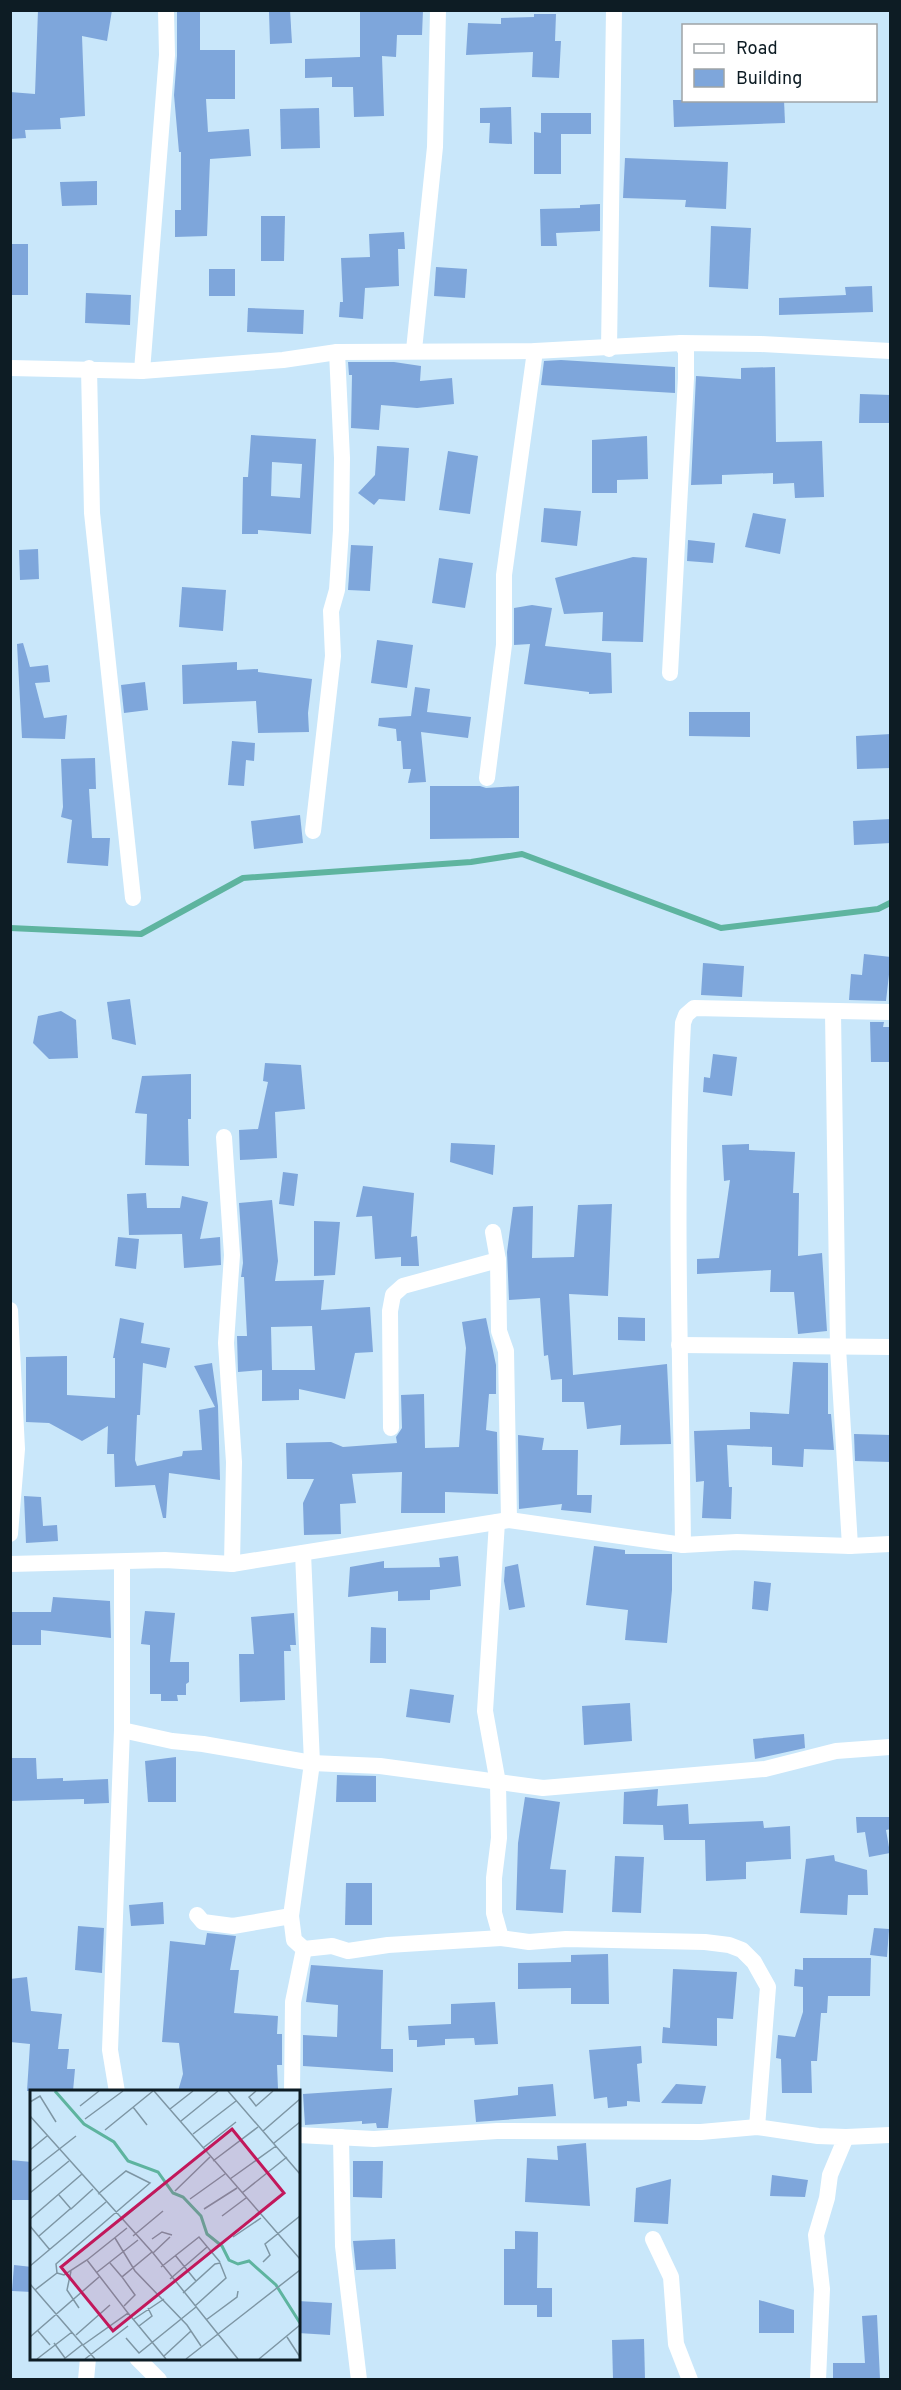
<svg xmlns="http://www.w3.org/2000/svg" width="901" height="2390" font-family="Overpass,sans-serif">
	<rect width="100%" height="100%" fill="#c9e7fa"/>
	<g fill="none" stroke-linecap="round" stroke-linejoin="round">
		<!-- stream -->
		<polyline stroke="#5eb49f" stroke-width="6" points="10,928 141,934 243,878 471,862 522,854 721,928 878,909 890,903"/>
	</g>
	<!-- building -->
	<g fill="#7ea6db" fill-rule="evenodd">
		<polygon points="38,10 112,10 107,41 82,36 85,116 60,118 61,129 25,130 26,138 10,139 10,92 35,94"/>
		<polygon points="177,10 200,10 200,50 235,50 235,99 206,99 208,132 249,129 251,156 210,159 207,236 175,237 175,210 181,210 181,152 179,152 174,95 177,56"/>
		<polygon points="290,10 292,43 270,44 269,11"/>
		<polygon points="360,10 423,10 422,35 397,35 396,57 382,56 384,116 354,117 353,87 332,87 332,77 305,78 305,59 360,57"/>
		<polygon points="534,14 556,14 555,41 561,41 559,78 532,77 533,52 466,55 468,23 501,24 501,18 534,17"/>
		<polygon points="673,100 784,100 785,123 674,127"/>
		<polygon points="511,107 512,144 489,143 490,123 480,123 480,108"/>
		<polygon points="319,108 320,148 281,149 280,109"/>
		<polygon points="541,113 591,113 591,134 561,134 561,174 534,174 534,132 541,133"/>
		<polygon points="625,158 728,162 726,209 685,207 686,200 623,198"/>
		<polygon points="97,181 97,205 62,206 60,182"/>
		<polygon points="600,204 600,231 556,233 557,246 541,246 540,209 580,208 580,205"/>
		<polygon points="261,216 285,216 284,261 261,261"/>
		<polygon points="711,226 751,228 748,289 709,287"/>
		<polygon points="404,232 405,249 398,249 399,286 365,288 363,319 339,317 340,302 343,302 341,258 370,257 369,234"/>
		<rect x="10" y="244" width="18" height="51"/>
		<polygon points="436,267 467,269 465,298 434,296"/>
		<rect x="209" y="269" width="26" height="27"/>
		<polygon points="872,286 873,312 779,315 779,298 846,295 845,287"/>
		<polygon points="86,293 131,295 130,325 85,323"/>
		<polygon points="248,308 304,310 303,334 247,332"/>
		<polygon points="561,360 675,367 675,393 541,385 544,361"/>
		<polygon points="348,362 394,362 421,366 420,381 452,378 454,404 417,408 381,405 379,430 351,428 352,375 349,375"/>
		<polygon points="775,367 776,442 822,441 824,497 795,498 794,483 773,484 773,473 722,475 722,484 691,485 696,376 741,379 741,368"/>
		<polygon points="860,394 891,395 891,423 859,423"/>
		<path d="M251 435 316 439 311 534 258 530V534H242L243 477H248ZM272 462 302 464 300 498 271 496Z"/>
		<polygon points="647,436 648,479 617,480 617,493 592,493 592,440"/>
		<polygon points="377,446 409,448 405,501 379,499 374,505 358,493 375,475"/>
		<polygon points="448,451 478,456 470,514 439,510"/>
		<polygon points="544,508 581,511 577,546 541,542"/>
		<polygon points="753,513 786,519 780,554 745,547"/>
		<polygon points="688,540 715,543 713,563 687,561"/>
		<polygon points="351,545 373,546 370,591 348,590"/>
		<polygon points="38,549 39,579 20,580 19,550"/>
		<polygon points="633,557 647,558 643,642 602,641 603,612 564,614 555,578"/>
		<polygon points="439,558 473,563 465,608 432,603"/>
		<polygon points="182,587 226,590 223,631 179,627"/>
		<polygon points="532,605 552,608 545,646 611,653 612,693 589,694 589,692 524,684 530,644 514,645 514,608"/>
		<polygon points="377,640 413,645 407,688 371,683"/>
		<polygon points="23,643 30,667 48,665 50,682 35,683 44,718 67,715 65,739 22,738 17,644"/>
		<polygon points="237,662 237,670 258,669 258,672 312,679 308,713 309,732 258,733 256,701 183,704 182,665"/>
		<polygon points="145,682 148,710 124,713 121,685"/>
		<polygon points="415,687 430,689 427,712 471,717 468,738 421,732 426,782 408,783 411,769 403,769 401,741 397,741 396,729 378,726 379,718 411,716"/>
		<polygon points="689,712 750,712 750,737 689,736"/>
		<polygon points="891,734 891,768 857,769 856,736"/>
		<polygon points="232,741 255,743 254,761 246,760 244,786 228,785"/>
		<polygon points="95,758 96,789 89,789 92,838 110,838 108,866 67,863 72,820 61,817 63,807 61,759"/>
		<polygon points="430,786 480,786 486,788 519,786 519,838 430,839"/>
		<polygon points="300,815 303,843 254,849 251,821"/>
		<polygon points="891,819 891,843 854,845 853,821"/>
		<polygon points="864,954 891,957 886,1001 849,1000 851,974 862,975"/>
		<polygon points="703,963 744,966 742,997 701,995"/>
		<polygon points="130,999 136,1045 112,1039 107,1002"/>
		<polygon points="61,1011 76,1020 78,1058 49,1059 33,1043 38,1016"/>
		<polygon points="870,1022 884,1022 883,1027 891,1027 891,1062 871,1062"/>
		<polygon points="713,1054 737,1057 732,1096 703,1092 704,1077 710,1078"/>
		<polygon points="265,1063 301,1065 305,1109 275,1112 277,1158 240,1160 239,1130 258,1129 268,1082 263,1081"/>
		<polygon points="191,1074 191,1119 188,1119 189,1166 145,1165 147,1114 135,1113 142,1076"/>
		<polygon points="451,1143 495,1145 493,1175 450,1162"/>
		<polygon points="749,1144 749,1150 795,1152 793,1193 799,1193 798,1256 822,1253 827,1331 798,1334 794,1292 770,1292 771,1270 697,1274 697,1259 719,1258 730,1180 724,1181 722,1145"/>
		<polygon points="283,1172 298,1174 294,1206 279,1204"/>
		<polygon points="363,1186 414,1193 411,1237 417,1236 419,1266 401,1266 401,1257 375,1259 372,1216 356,1217"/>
		<polygon points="146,1193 147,1208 180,1208 182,1196 208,1202 200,1239 220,1237 221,1265 184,1268 182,1234 129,1235 127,1194"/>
		<path d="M272 1200 278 1261 275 1281 324 1280 321 1310 370 1307 373 1352 355 1353 345 1399 299 1389V1400L262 1401V1370L238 1372 237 1336H247L244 1277H241L243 1263 239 1203ZM312 1326 315 1370H272L271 1327Z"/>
		<polygon points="612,1204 608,1296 569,1294 573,1375 667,1364 671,1444 620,1445 621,1425 587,1429 584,1402 562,1402 562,1379 551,1380 548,1355 544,1356 540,1298 509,1300 507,1252 513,1207 533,1206 532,1258 574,1257 578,1205"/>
		<polygon points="314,1221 340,1222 335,1275 314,1276"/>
		<polygon points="118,1237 139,1239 136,1269 115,1266"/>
		<polygon points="618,1317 645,1318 645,1341 618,1340"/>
		<polygon points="120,1318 144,1323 141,1343 170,1348 166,1368 143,1363 140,1415 137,1415 135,1460 137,1466 182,1456 183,1451 202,1450 199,1410 215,1407 194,1366 212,1363 218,1406 220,1480 169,1473 166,1518 163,1518 155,1485 115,1487 114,1454 107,1454 108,1426 82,1441 49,1423 26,1422 26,1357 67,1356 67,1395 115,1398 115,1358 113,1358"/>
		<polygon points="486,1318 496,1365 496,1394 489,1394 486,1430 497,1432 498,1494 445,1492 445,1513 401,1513 402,1472 352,1474 356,1503 340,1504 341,1534 304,1535 303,1503 314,1479 287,1479 286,1443 331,1442 343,1447 397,1443 396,1437 402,1428 401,1395 424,1394 425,1448 459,1447 466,1348 462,1322"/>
		<polygon points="793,1362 828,1363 828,1414 831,1414 834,1450 804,1449 803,1467 772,1465 772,1447 727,1445 729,1487 732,1487 731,1519 702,1518 704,1481 696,1482 694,1431 750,1429 750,1412 789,1414"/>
		<polygon points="854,1434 891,1435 891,1462 855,1461"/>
		<polygon points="518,1435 544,1438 542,1450 578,1450 577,1495 592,1495 591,1513 561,1510 562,1504 519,1509"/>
		<polygon points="24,1496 41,1497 43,1526 57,1525 58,1541 26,1543"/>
		<polygon points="594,1546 625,1550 625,1554 672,1554 672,1590 667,1643 625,1640 628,1610 586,1605"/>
		<polygon points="458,1556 461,1586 430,1590 430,1600 398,1601 398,1591 348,1597 350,1567 384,1561 384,1568 440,1567 439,1558"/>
		<polygon points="518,1564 525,1607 509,1610 504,1581 505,1567"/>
		<polygon points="754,1581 771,1583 768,1611 752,1609"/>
		<polygon points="53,1597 110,1601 111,1638 41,1630 41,1645 10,1645 10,1612 51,1612"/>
		<polygon points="145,1611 175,1613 170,1662 189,1662 189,1682 186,1684 186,1695 177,1695 178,1701 161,1701 161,1694 150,1694 150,1645 141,1644"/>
		<polygon points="294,1613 296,1645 290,1645 291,1651 284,1651 285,1700 240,1702 239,1654 254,1654 251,1617"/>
		<polygon points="371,1627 386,1628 386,1663 370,1663"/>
		<polygon points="410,1689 454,1695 450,1723 406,1717"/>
		<polygon points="630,1703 632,1741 584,1745 582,1706"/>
		<polygon points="804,1734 805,1748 755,1759 753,1739"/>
		<polygon points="176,1757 176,1802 148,1802 145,1761"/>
		<polygon points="10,1758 36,1758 37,1779 63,1778 63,1781 108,1779 109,1803 84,1804 84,1799 10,1801"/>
		<polygon points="337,1775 376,1776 376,1802 336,1802"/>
		<polygon points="658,1789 657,1806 688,1804 689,1824 763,1821 764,1828 790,1826 791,1859 746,1862 746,1879 706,1881 705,1840 664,1840 663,1825 623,1824 624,1792"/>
		<polygon points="525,1797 560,1802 550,1869 566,1870 563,1913 516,1910 518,1843"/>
		<polygon points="856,1817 891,1817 891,1829 886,1830 890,1853 869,1857 865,1832 857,1833"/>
		<polygon points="834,1855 835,1861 867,1870 868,1895 848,1895 847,1915 800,1913 806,1859"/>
		<polygon points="615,1856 644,1857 641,1913 612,1912"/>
		<polygon points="346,1883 372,1883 372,1925 345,1925"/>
		<polygon points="163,1902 164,1924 131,1926 129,1905"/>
		<polygon points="78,1926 104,1928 102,1973 75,1970"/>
		<polygon points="874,1928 889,1929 887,1957 870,1955"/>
		<polygon points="207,1933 236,1936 230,1970 239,1970 234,2013 278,2016 277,2034 282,2034 282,2065 277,2065 278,2089 178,2091 183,2074 179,2043 162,2042 170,1941 205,1945"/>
		<polygon points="608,1954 609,2004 571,2004 571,1988 518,1989 518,1963 571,1962 571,1955"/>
		<polygon points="803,1958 871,1958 870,1996 828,1996 827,2013 821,2013 817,2061 811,2061 812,2093 782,2093 781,2059 776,2058 778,2035 795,2037 803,2012 803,1987 794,1986 795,1969 803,1970"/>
		<polygon points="311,1965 383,1970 381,2049 393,2049 393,2072 303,2066 303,2035 337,2037 338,2005 306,2002"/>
		<polygon points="673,1969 737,1972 733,2019 717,2018 717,2046 662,2043 663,2027 670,2028"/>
		<polygon points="27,1977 31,2011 62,2014 58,2049 69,2049 67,2069 75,2069 73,2091 27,2091 30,2044 10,2042 10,1979"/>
		<polygon points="495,2002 498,2044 475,2045 474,2038 445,2039 445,2045 417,2047 417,2040 409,2040 408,2026 451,2024 451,2004"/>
		<polygon points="641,2046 642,2063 637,2064 640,2102 627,2101 627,2106 608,2108 607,2097 594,2099 589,2050"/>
		<polygon points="553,2084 556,2116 476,2122 474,2100 518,2095 518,2087"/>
		<polygon points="676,2084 706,2086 702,2104 661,2103"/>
		<polygon points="392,2088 388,2128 377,2128 376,2123 362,2124 362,2121 305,2125 303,2094"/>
		<polygon points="586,2143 590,2206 525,2202 527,2158 558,2160 557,2146"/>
		<polygon points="10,2160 32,2162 32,2200 10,2200"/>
		<polygon points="353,2161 383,2161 382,2198 353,2197"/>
		<polygon points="772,2175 808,2180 805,2197 770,2196"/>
		<polygon points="671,2179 668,2224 634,2222 636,2188"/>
		<polygon points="515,2231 538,2232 537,2288 552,2288 552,2317 537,2317 537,2305 504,2305 504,2249 515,2249"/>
		<polygon points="395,2239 396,2269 356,2270 353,2241"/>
		<polygon points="14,2265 32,2267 32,2292 12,2291"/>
		<polygon points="759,2300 794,2310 794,2333 759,2333"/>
		<polygon points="298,2301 332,2303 330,2335 298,2333"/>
		<polygon points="877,2315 880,2379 833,2379 833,2363 865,2363 862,2316"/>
		<polygon points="644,2339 645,2379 613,2379 612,2340"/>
	</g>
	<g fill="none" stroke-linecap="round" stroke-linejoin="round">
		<!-- street -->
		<g stroke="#fff" stroke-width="16">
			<polyline points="609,349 614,10"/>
			<polyline points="414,350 435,147 438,10"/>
			<polyline points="10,368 142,371 283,360 337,352 535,351 681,343 761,344 890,351"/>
			<polyline points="89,368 92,513 133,898"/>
			<polyline points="142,371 167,55 166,10"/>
			<polyline points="670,673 686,378 686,351 681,343"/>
			<polyline points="487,778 504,645 504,575 535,351"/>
			<polyline points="313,831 333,656 331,611 337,590 341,530 342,458 337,352"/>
			<polyline points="833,1013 838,1348 850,1546"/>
			<polyline points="224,1137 232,1255 226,1343 234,1462 232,1564"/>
			<polyline points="498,1260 499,1331 506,1351 509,1520"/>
			<polyline points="10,1310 17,1449 10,1534"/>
			<polyline points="679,1345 890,1347"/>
			<polyline points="391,1428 390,1311 393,1295 403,1286 498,1260 493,1232"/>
			<polyline points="497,1522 485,1711 498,1783 499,1838 494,1878 494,1913 501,1938 529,1942 566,1939 705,1942 729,1945 742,1950 754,1962 768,1987 757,2127"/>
			<path d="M683 1545C681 1371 674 1197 683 1023L686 1015 694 1008 890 1012"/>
			<polyline points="10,1564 165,1560 232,1564 509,1520 683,1545 737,1542 850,1546 890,1544"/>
			<polyline points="122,1730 172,1741 203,1744 312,1763 380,1766 543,1788 765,1769 836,1751 890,1747"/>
			<polyline points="197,1915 203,1922 233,1926 291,1916"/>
			<polyline points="304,1949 332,1946 348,1951 388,1945 501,1938"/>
			<polyline points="117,2092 110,2050 122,1730 122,1562"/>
			<polyline points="292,2092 293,2002 304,1949 294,1940 291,1916 312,1763 303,1553"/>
			<polyline points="298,2135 374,2139 497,2131 701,2132 757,2127 818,2136 846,2137 830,2175 827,2198 816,2235 822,2289 818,2380"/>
			<polyline points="341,2137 343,2246 359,2380"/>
			<polyline points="846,2137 890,2135"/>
			<polyline points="653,2239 671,2277 676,2344 690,2380"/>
			<polyline points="137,2358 159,2380"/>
			<polyline points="86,2380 88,2358"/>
		</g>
	</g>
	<!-- overview -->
	<g transform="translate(30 2090)">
		<rect width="270" height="270" fill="#c9e7fa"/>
		<path fill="none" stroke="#5eb49f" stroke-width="3" d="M25 1 54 34 84 52 98 71 128 82 143 103 153 107 171 126 177 144 192 156 199 170 208 174 219 171 246 195 270 233"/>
		<path fill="none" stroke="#7e96a4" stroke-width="1.5" d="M124 1 270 169M198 1 270 84M226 1 219 7 226 16 243 1M0 12 10 6 26 32M50 16 69 1M103 17 117 35M140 19 163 1M0 26 123 163 208 269M55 29 93 1M151 31 188 1M75 40 123 1M233 41 270 9M163 44 206 11M244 53 270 32M173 58 206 32M0 60 17 46M183 71 228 37M0 82 46 46M200 89 246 56M145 101 180 67M0 103 39 71M212 103 257 67M29 105 41 119 63 99M160 109 195 84M174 119 207 98M192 126 216 108M0 129 52 84M91 130 131 97M0 136 20 160M9 146 40 119M103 146 133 121M203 147 231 128M85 148 105 181 157 235 171 256M122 149 132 142 142 145M123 163 140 147M145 165 166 191M233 172 240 165 235 154 270 126M80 173 92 187M0 176 76 112M131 177 169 147 190 172M41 181 37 200 49 218M27 183 34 185 57 170 97 138M66 183 108 150M140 189 177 157M0 194 65 269M5 200 27 183 26 174 120 93 96 81 68 104M153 203 185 174 190 173 196 188 165 216M94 216 105 205 92 187 122 162M98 223 136 269M104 229 134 209M176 230 207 207 208 201M109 236 122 226 118 218M8 241 20 255M46 245 80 215M0 247 69 187M257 247 270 267M96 248 109 263 166 217M24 253 35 268M53 255 98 223 57 170M134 266 161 241M7 269 42 242M34 269 53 254M55 269 98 236M156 269 270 180M229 269 270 235"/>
		<path fill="#c2185b" fill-opacity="0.15" stroke="#c2185b" stroke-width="3" d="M202 39 254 103 83 241 31 177Z"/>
		<rect width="270" height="270" fill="none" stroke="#0d1c24" stroke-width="3"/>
	</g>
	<!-- border -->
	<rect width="901" height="2390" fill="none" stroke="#0d1c24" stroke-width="24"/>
	<!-- legend -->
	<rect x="682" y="24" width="195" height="78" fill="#ffffff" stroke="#9ea4a7" stroke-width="1.5"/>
	<rect x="694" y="44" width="30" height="9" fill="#ffffff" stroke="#9ea4a7" stroke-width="1.5"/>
	<text x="736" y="54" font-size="18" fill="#0d1c24">Road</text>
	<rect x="694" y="69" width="30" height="18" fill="#7ea6db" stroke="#9ea4a7" stroke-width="1.5"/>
	<text x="736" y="84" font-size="18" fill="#0d1c24">Building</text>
</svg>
